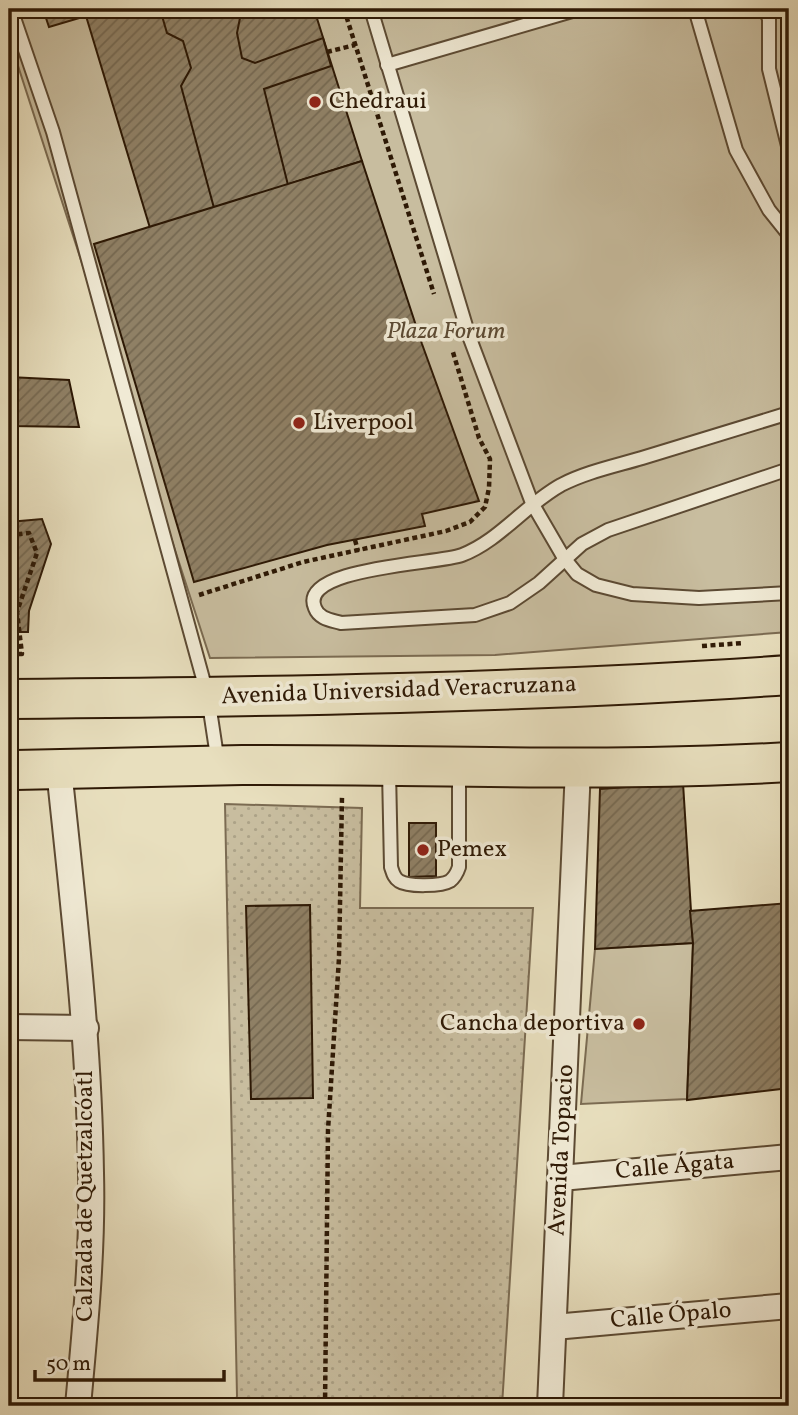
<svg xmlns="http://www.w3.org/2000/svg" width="798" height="1415" font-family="Vollkorn,serif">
	<defs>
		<pattern id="grass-dots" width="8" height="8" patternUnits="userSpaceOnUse" patternTransform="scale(1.75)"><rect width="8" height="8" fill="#c8bd9f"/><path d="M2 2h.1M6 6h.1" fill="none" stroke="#aca287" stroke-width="1.8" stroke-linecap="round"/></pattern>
		<pattern id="building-hatch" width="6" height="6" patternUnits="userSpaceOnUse" patternTransform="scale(1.75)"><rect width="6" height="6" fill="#8f8065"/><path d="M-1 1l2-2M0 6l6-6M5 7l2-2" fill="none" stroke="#756851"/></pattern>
	</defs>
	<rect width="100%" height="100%" fill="#e8dfbe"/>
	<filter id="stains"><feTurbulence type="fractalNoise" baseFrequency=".00286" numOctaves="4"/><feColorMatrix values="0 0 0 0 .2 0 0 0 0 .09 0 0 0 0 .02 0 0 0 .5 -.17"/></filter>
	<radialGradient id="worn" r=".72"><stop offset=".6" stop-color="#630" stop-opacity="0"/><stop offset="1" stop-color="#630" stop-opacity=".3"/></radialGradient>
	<!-- grass -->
	<polygon fill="url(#grass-dots)" stroke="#7b6b52" stroke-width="2" points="225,804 362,808 360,908 533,908 502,1406 235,1406 237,1396"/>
	<!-- park -->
	<g fill="#c8bd9f" stroke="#7b6b52" stroke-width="2">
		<polygon points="9,9 789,9 789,632 495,655 210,658 9,38"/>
		<polygon points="693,943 687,1099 581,1104 595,949"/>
	</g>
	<!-- building -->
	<g fill="url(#building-hatch)" stroke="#2e1905" stroke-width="2">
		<polygon points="43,9 314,9 362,161 150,228 86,16 49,27"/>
		<polygon points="160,9 237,9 240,18 237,33 242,58 255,63 323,38 331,66 264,89 288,185 214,208 181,86 191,68 183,41 167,33"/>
		<polygon points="362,161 422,344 479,501 422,514 425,526 327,545 194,582 94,244"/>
		<polygon points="9,377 69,380 79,427 9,426"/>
		<polygon points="42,519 51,544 29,611 28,632 9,632 9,522"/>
		<polygon points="683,783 693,943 595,949 600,789"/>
		<polygon points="409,823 436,823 436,876 409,877"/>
		<polygon points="789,903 789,1088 687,1100 693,943 690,911"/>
		<polygon points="310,905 313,1098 251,1099 246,906"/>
	</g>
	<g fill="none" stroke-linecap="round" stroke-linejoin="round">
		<!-- service casing -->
		<g stroke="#5c4a33" stroke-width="16">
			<g id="service">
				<polyline points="11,9 53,132 208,697 218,763"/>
				<polyline points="371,9 469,336 532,503 564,558 577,574 596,585 632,594 699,598 789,593"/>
				<polyline points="695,9 736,150 769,210 789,235"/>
				<polyline points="765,9 769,19 769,69 789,150"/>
				<polyline points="387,65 579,9"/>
				<path d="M789 413C740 428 691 443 642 458 615 466 586 472 561 485 525 505 499 541 462 555 439 564 297 567 315 608 319 619 331 620 341 623L475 615 510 603 539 583 582 544 608 530 789 469"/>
				<path d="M389 771 391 867C393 873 394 878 399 881 408 887 442 886 450 881 455 877 457 873 459 867V769"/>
			</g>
		</g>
		<!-- minor casing -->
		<g stroke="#5c4a33" stroke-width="28">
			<g id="minor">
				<path d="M59 769C73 904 89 1037 91 1173 93 1251 85 1328 78 1406"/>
				<polyline points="9,1027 86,1028"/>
				<polyline points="561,1178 789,1157"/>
				<polyline points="554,1327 789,1306"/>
				<polyline points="550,1406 578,768"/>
			</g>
		</g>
		<!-- primary casing -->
		<g stroke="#2e1905" stroke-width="42">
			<g id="primary">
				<path d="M9 699C269 697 530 693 789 675"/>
				<path d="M9 770C87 769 165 766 242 765 425 764 607 773 789 762"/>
			</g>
		</g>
		<!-- path -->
		<g stroke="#2e1905" stroke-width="4.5" stroke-dasharray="5 3.5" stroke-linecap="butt">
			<polyline points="344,9 434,294"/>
			<polyline points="327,52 355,45"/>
			<polyline points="9,535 29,533 37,553 17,612 22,654 9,654"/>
			<polyline points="355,540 358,551"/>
			<polyline points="199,595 303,562 446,531 470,522 485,507 489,488 490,459 479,438 452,349"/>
			<polyline points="702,646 743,643"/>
			<polyline points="325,1406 328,1130 339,958 342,796"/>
		</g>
		<!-- service -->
		<use href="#service" stroke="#f0ead5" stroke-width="12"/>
		<!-- minor -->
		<use href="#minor" stroke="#f0ead5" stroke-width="24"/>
		<!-- primary -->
		<use href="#primary" stroke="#e8dfbe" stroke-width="38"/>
	</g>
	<!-- markers -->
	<g fill="#8f2418" stroke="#f0ead5" stroke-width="2.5">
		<circle cx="315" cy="102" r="7"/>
		<circle cx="299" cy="423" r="7"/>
		<circle cx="423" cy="850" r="7"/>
		<circle cx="639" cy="1024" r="7"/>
	</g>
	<g text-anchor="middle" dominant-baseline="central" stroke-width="7" stroke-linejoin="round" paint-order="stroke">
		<!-- poi labels -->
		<g font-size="24" fill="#2e1905" stroke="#f0ead5" text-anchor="start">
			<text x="329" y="102">Chedraui</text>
			<text x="313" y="423">Liverpool</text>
			<text x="437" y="850">Pemex</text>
			<text x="625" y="1024" text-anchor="end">Cancha deportiva</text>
		</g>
		<!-- park labels -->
		<g font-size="24" font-style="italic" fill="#5c4a33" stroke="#f0ead5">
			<text x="446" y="332">Plaza Forum</text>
		</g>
		<!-- street labels -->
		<g font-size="24" fill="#2e1905" stroke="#f0ead5">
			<text transform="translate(399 691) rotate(-2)">Avenida Universidad Veracruzana</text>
			<text transform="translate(562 1150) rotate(-87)">Avenida Topacio</text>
			<text transform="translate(675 1167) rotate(-5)">Calle Ágata</text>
			<text transform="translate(86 1196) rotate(-90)">Calzada de Quetzalcóatl</text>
			<text transform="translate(671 1316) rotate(-5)">Calle Ópalo</text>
		</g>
	</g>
	<!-- margin -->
	<rect width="798" height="1415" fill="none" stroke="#e8dfbe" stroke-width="35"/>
	<rect x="10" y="10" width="777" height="1394" fill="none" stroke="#2e1905" stroke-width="3.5"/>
	<rect x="18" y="18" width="763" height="1380" fill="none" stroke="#2e1905" stroke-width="2"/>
	<!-- scale -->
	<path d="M35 1370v10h189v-10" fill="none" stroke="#2e1905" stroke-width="3.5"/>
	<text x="46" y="1370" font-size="21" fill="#2e1905" stroke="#f0ead5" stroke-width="5" paint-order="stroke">50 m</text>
	<rect width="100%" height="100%" filter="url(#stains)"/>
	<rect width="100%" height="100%" fill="url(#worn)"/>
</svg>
